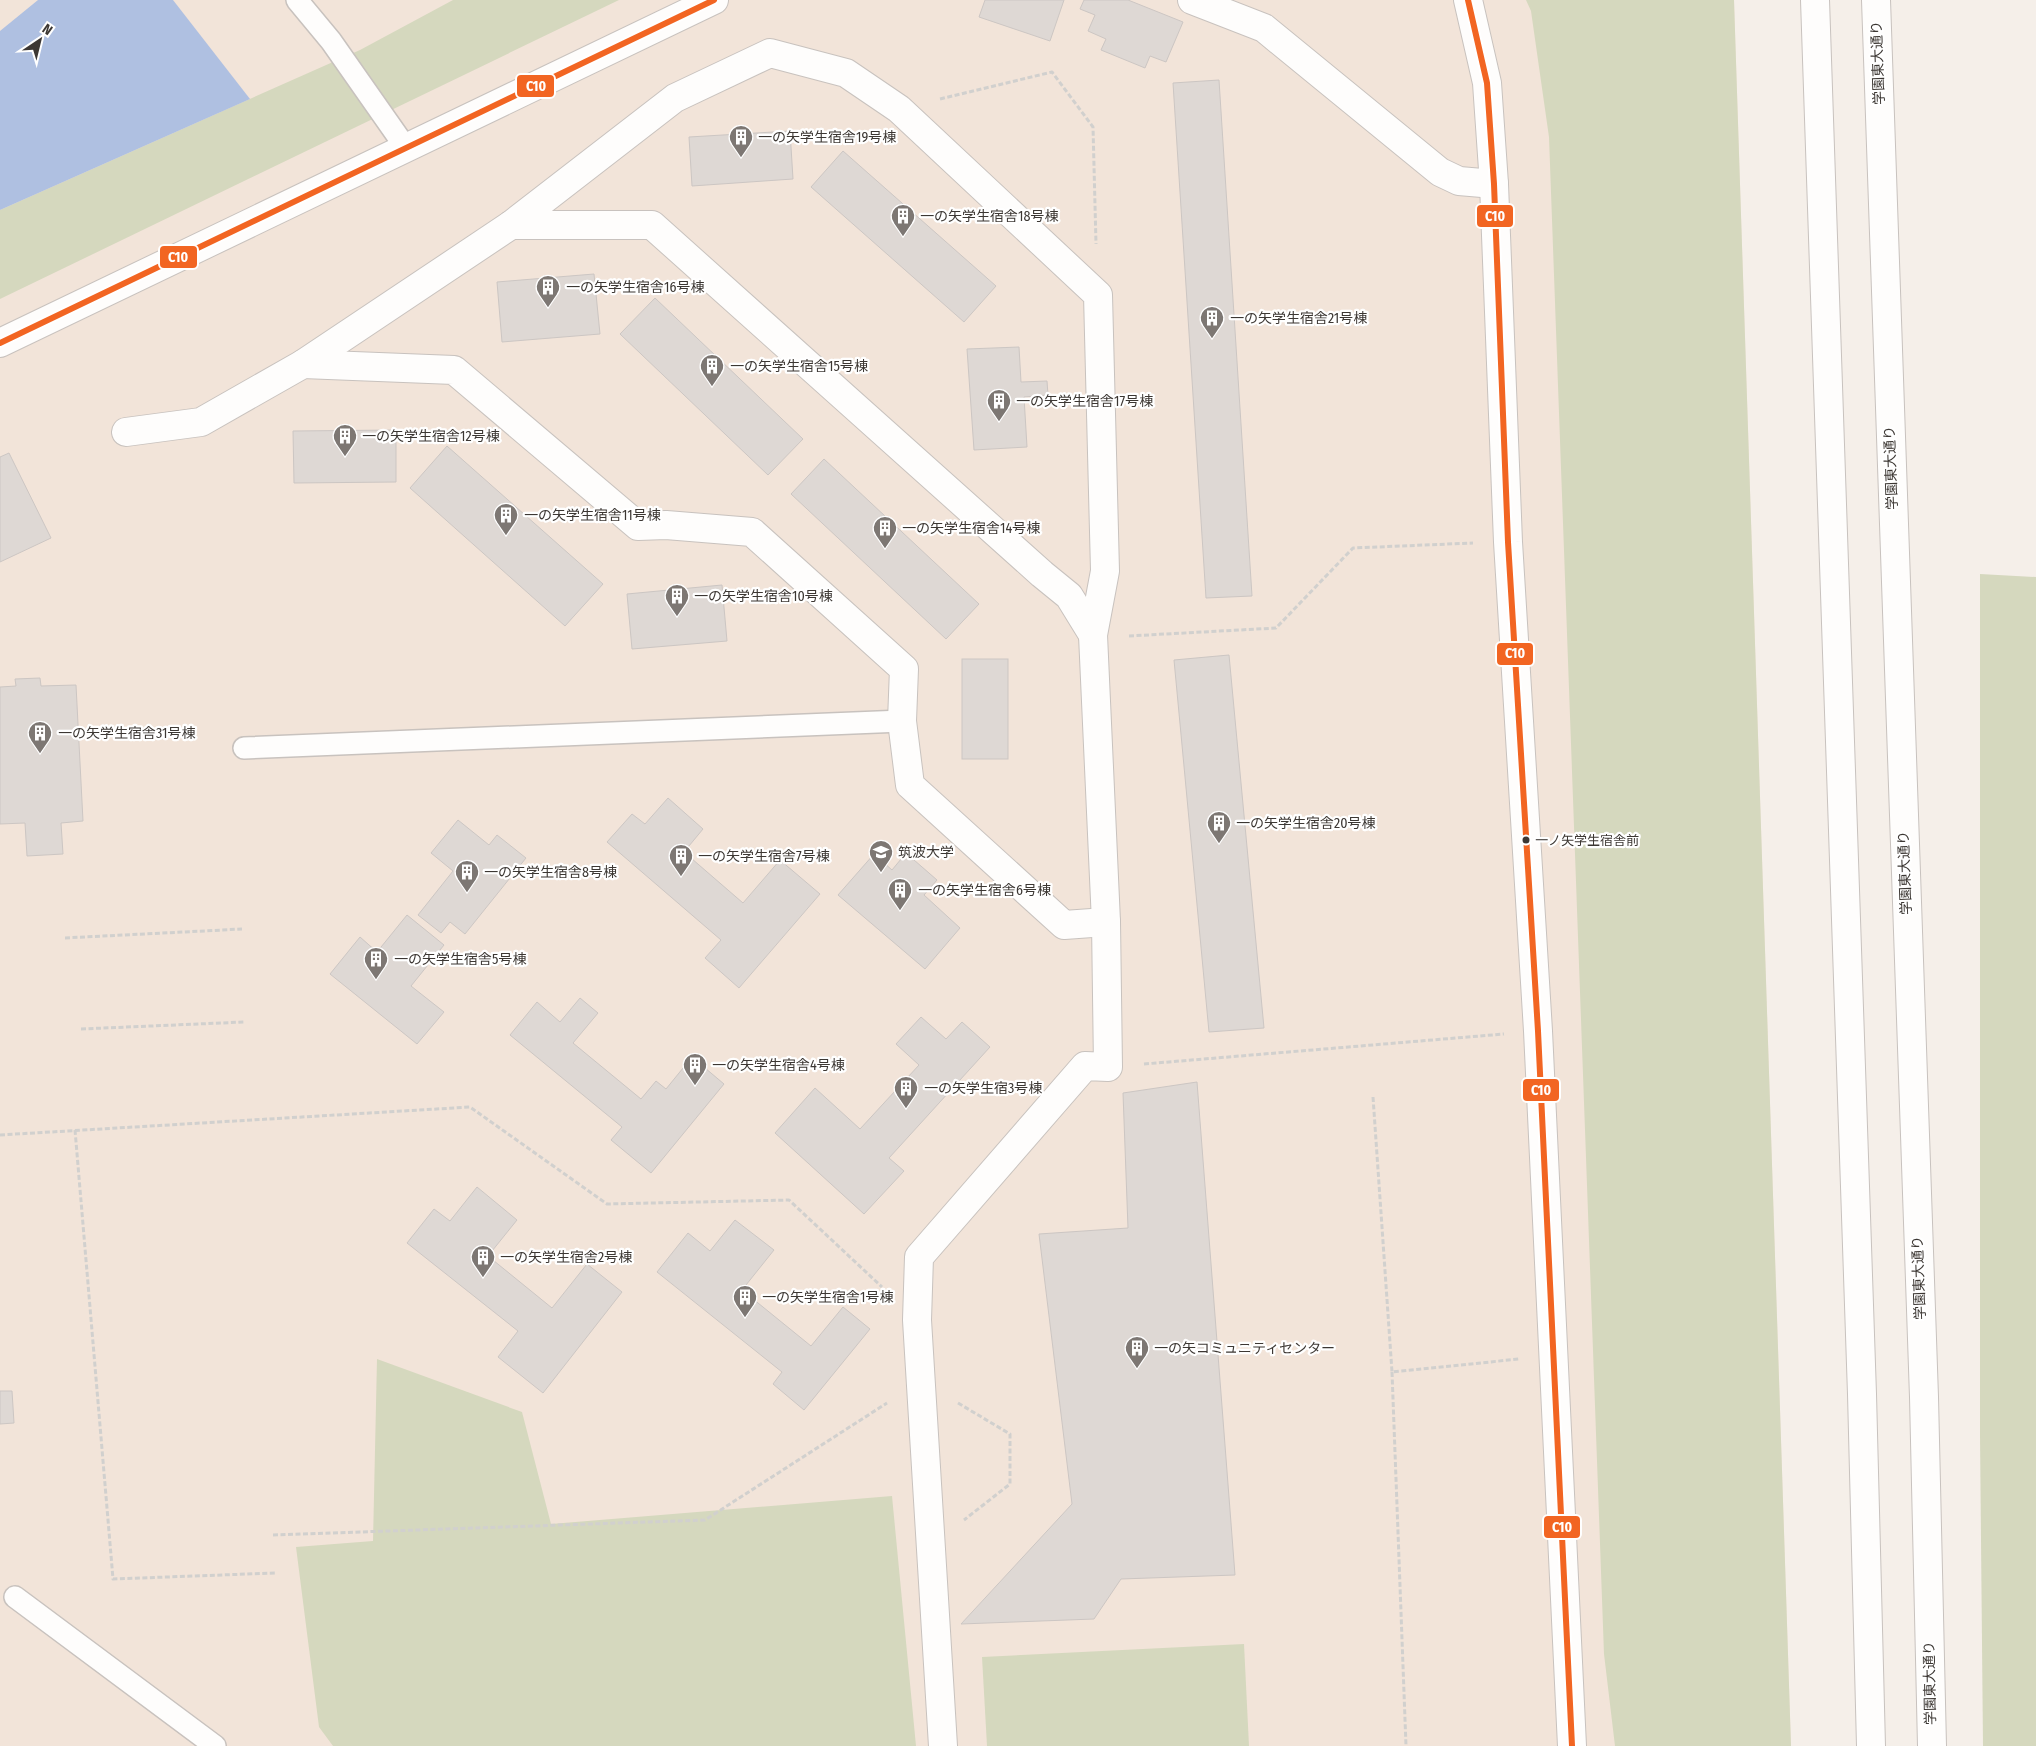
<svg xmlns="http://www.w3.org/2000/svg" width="2036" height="1746" font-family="'Fira Sans Condensed','Noto Sans JP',sans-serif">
	<rect width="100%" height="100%" fill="#f5efe9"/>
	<!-- built -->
	<polygon fill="#f2e4d9" points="0,0 1734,0 1791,1746 0,1746"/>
	<!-- green -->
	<g fill="#d5d8be">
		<polygon points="453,0 619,0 0,299 0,210 360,50"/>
		<polygon points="1526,0 1734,0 1791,1746 1615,1746 1604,1654 1549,137 1531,11"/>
		<polygon points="1980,574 2036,577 2036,1746 1983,1746 1980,1435"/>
		<polygon points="377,1359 522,1412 551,1524 892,1496 916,1746 333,1746 319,1727 296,1547 373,1541"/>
		<polygon points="1244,1644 1249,1746 987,1746 982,1657"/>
	</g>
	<!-- water -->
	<polygon fill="#afc0e1" points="38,0 173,0 250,99 0,210 0,31"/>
	<!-- building -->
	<g fill="#ded8d4" stroke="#ccc6c3">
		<polygon points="985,0 1064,0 1050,41 979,17"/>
		<polygon points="1084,0 1128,0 1183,22 1166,62 1150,56 1145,68 1101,50 1106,39 1088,31 1095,15 1080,9"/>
		<polygon points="1219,80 1252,596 1206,598 1173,83"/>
		<polygon points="790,131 793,179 692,186 689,137"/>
		<polygon points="843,151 996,286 964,322 811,187"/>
		<polygon points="594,274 600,334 502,342 497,282"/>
		<polygon points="655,298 803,439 768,475 620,334"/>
		<polygon points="1019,347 1021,382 1047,381 1048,395 1024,397 1027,447 974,450 967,349"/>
		<polygon points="396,430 396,482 294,483 293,431"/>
		<polygon points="447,446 603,584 565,626 410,488"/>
		<polygon points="9,453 51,538 0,562 0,457"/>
		<polygon points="824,459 979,604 946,639 791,494"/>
		<polygon points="722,585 727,641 632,649 627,594"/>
		<polygon points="1229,655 1264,1028 1209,1032 1174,660"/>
		<rect x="962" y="659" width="46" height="100"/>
		<polygon points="40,678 41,686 76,685 83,821 61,823 63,854 27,856 25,823 0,824 0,687 16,686 15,679"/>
		<polygon points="668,798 703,829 684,852 743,903 780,860 820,894 739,988 705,958 721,940 607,842 632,814 645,824"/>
		<polygon points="458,820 489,845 497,835 526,858 465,934 450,922 441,933 418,915 453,871 431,853"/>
		<polygon points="906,853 937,880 924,895 960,928 925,969 838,895 874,854 892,870"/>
		<polygon points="407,915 444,945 411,986 444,1012 417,1044 330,974 360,937 377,952"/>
		<polygon points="580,998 598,1013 573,1043 641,1099 656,1081 666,1089 692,1057 724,1084 651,1173 611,1140 622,1127 510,1035 537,1002 560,1022"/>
		<polygon points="921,1017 946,1039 962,1022 990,1047 889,1158 904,1171 864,1214 775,1133 815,1088 860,1129 919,1065 896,1044"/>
		<polygon points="1197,1082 1235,1575 1121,1579 1094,1619 961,1624 1072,1504 1039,1234 1128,1228 1123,1093"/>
		<polygon points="477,1187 517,1220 488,1256 552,1308 587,1264 622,1292 543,1393 498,1357 518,1331 407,1243 434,1209 450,1221"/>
		<polygon points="735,1220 774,1250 742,1290 811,1346 843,1307 870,1329 804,1410 773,1384 782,1372 657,1272 688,1233 710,1251"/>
		<polygon points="0,1391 12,1391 14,1423 0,1424"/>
	</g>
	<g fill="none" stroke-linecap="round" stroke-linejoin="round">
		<!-- service casing -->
		<g stroke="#c8c2be" stroke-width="24">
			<g id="service">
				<polyline points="297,0 331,41 406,148"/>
				<polyline points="244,748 902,721"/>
				<polyline points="15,1597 215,1746"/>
			</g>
		</g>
		<!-- pedestrian casing -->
		<g stroke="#c8c2be" stroke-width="30">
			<g id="pedestrian">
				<polyline points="1192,0 1264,28 1440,172 1459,181 1494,184"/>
				<polyline points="511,225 652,225 1042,574 1069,596 1093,635"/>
				<polyline points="303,364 454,370 638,526 666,525 752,532 904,669 902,721 910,785 1064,925 1106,922"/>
				<polyline points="126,432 201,422 303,364 511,225 675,98 770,53 846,73 899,109 1098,295 1105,571 1093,635 1106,922 1108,1067 1085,1066 919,1257 917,1320 943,1746"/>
			</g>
		</g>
		<!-- tertiary casing -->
		<g stroke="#c8c2be" stroke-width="30">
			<g id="tertiary">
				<polyline points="1468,0 1487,83 1494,184 1508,542 1538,1031 1572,1746"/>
				<polyline points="0,343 714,0"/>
			</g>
		</g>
		<!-- primary casing -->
		<g stroke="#c8c2be" stroke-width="30">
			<g id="primary">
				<polyline points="1815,0 1862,1394 1871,1746"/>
				<polyline points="1876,0 1924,1397 1932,1746"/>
			</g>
		</g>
		<!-- path -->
		<g stroke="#d1d0ce" stroke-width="3" stroke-dasharray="5 2.5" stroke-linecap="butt">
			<polyline points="940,99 1052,72 1093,127 1096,244"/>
			<polyline points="1129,636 1276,628 1353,548 1473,543"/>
			<polyline points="65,938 242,929"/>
			<polyline points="81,1029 244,1022"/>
			<polyline points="1144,1064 1504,1034"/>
			<polyline points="1373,1097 1392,1372 1519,1359"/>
			<polyline points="75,1130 113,1579 275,1573"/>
			<polyline points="0,1135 470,1107 607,1204 789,1200 882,1287"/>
			<polyline points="1392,1372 1406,1746"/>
			<polyline points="958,1403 1010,1434 1010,1484 964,1520"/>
			<polyline points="273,1535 705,1520 887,1403"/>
		</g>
		<!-- service -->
		<use href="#service" stroke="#fefdfc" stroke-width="21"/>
		<!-- pedestrian -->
		<use href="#pedestrian" stroke="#fefdfc" stroke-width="28"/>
		<!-- tertiary -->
		<use href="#tertiary" stroke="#fefdfc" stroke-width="28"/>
		<!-- primary -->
		<use href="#primary" stroke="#fefdfc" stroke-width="28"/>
		<!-- bus-1 casing -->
		<g stroke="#fff" stroke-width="10">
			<g id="bus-1">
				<polyline points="1468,0 1487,83 1494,184 1508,542 1538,1031 1572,1746"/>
				<polyline points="0,343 714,0"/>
			</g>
		</g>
		<!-- bus-1 -->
		<use href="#bus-1" stroke="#f26522" stroke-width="6"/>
	</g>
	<!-- icons -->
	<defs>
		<g id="building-pin" transform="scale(1.25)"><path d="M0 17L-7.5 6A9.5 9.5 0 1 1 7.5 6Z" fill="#7d7773" stroke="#fff"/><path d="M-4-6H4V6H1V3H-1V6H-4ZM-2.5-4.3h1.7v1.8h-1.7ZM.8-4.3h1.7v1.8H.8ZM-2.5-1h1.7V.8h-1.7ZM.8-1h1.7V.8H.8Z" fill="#fff"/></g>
		<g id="university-pin" transform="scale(1.25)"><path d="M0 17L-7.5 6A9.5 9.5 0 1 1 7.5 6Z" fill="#7d7773" stroke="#fff"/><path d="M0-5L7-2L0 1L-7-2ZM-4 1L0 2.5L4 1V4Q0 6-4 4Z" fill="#fff"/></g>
	</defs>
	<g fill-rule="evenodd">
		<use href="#building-pin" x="741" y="137"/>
		<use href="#building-pin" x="903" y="216"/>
		<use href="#building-pin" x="548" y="287"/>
		<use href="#building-pin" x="1212" y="318"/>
		<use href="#building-pin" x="712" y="366"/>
		<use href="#building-pin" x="999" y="401"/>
		<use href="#building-pin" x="345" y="436"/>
		<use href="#building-pin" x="506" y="515"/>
		<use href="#building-pin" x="885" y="528"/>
		<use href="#building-pin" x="677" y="596"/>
		<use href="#building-pin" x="40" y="733"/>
		<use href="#building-pin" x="1219" y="823"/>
		<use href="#university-pin" x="881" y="852"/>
		<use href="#building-pin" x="681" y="856"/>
		<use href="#building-pin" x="467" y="872"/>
		<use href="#building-pin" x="900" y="890"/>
		<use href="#building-pin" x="376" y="959"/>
		<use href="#building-pin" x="695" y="1065"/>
		<use href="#building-pin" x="906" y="1088"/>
		<use href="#building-pin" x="483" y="1257"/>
		<use href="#building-pin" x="745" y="1297"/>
		<use href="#building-pin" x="1137" y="1348"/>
	</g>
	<!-- markers -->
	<circle fill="#3c3733" stroke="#fff" stroke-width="2" cx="1526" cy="840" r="4.5"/>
	<g text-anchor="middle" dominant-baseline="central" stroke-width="4.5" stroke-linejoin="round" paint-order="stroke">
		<!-- bus labels -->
		<g font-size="13" fill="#3c3733" stroke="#fff" text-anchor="start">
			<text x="1535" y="840">一ノ矢学生宿舎前</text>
		</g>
		<!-- street labels -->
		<g font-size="14" fill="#3c3733" stroke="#fff">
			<text transform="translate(1878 63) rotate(-92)">学園東大通り</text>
			<text transform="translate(1891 468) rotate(-92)">学園東大通り</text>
			<text transform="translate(1905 873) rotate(-92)">学園東大通り</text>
			<text transform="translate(1919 1278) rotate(-92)">学園東大通り</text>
			<text transform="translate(1930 1683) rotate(-91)">学園東大通り</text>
		</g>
		<!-- poi labels -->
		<g font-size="14" fill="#3c3733" stroke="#fff" text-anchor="start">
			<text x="758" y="137">一の矢学生宿舎19号棟</text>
			<text x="920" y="216">一の矢学生宿舎18号棟</text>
			<text x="566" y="287">一の矢学生宿舎16号棟</text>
			<text x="1230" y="318">一の矢学生宿舎21号棟</text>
			<text x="730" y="366">一の矢学生宿舎15号棟</text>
			<text x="1016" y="401">一の矢学生宿舎17号棟</text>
			<text x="362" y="436">一の矢学生宿舎12号棟</text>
			<text x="524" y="515">一の矢学生宿舎11号棟</text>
			<text x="902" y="528">一の矢学生宿舎14号棟</text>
			<text x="694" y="596">一の矢学生宿舎10号棟</text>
			<text x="58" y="733">一の矢学生宿舎31号棟</text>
			<text x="1236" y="823">一の矢学生宿舎20号棟</text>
			<text x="898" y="852">筑波大学</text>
			<text x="698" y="856">一の矢学生宿舎7号棟</text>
			<text x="484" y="872">一の矢学生宿舎8号棟</text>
			<text x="918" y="890">一の矢学生宿舎6号棟</text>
			<text x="394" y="959">一の矢学生宿舎5号棟</text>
			<text x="712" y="1065">一の矢学生宿舎4号棟</text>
			<text x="924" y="1088">一の矢学生宿3号棟</text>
			<text x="500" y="1257">一の矢学生宿舎2号棟</text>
			<text x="762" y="1297">一の矢学生宿舎1号棟</text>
			<text x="1154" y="1348">一の矢コミュニティセンター</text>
		</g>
	</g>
	<g stroke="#fff" stroke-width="2">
		<rect x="516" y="74" width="39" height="24" rx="5" fill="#f26522"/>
		<rect x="1476" y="204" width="38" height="24" rx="5" fill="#f26522"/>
		<rect x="159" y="245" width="39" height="24" rx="5" fill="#f26522"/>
		<rect x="1496" y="642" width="38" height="24" rx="5" fill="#f26522"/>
		<rect x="1522" y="1078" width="38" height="24" rx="5" fill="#f26522"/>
		<rect x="1543" y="1515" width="38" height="24" rx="5" fill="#f26522"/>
	</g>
	<g font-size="14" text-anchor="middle" font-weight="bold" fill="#fff">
		<text x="536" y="91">C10</text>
		<text x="1495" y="221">C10</text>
		<text x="178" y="262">C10</text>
		<text x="1515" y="658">C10</text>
		<text x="1541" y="1095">C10</text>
		<text x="1562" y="1532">C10</text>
	</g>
	<!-- north arrow -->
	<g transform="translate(40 40) rotate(35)" stroke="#ffffff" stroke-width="4" paint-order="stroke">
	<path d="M0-4L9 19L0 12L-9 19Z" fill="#3c3733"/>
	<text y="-8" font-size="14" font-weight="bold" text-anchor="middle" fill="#3c3733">N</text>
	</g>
</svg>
